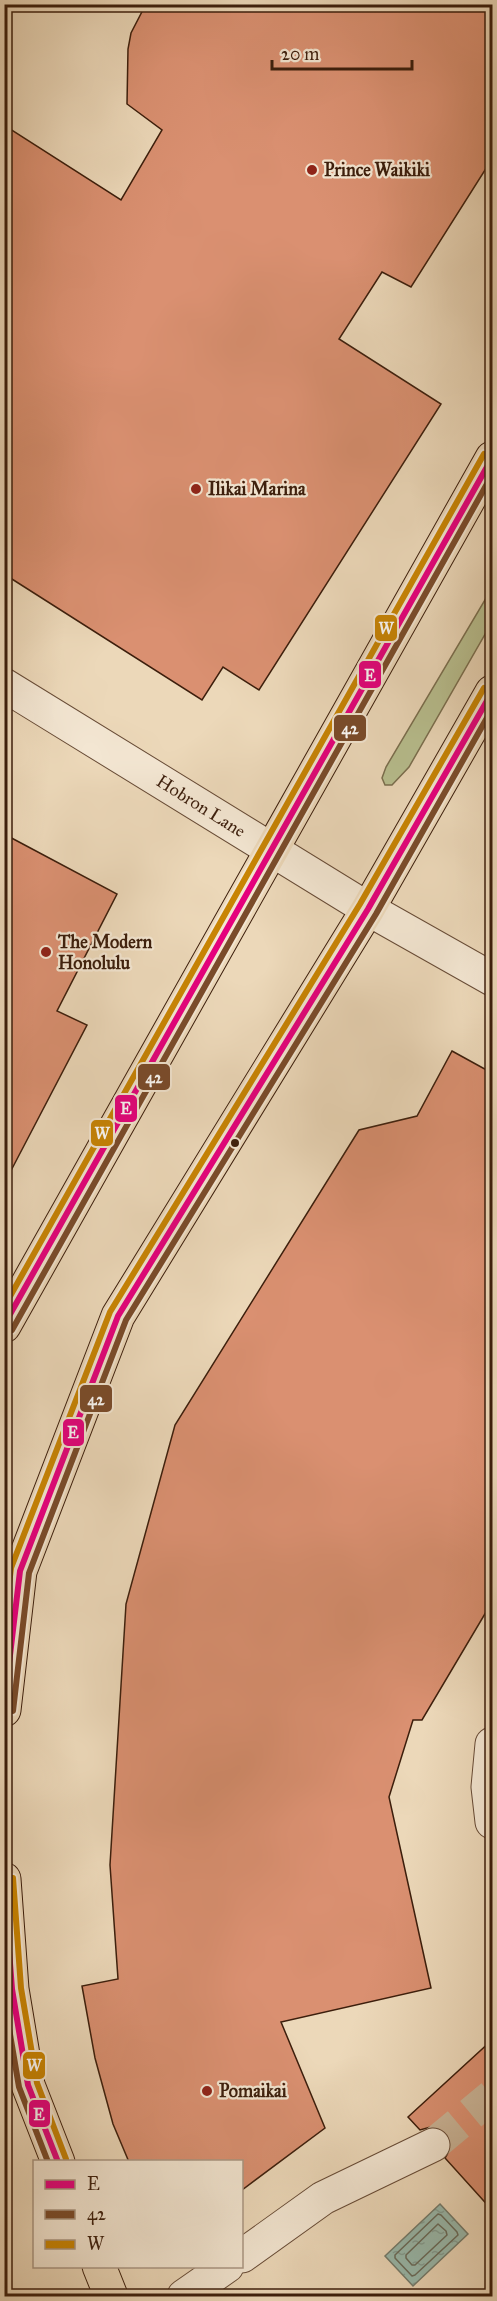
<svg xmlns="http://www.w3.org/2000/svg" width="497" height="2301" font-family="'IM FELL Great Primer',serif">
	<defs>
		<pattern id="water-ripples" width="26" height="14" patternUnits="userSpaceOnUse" patternTransform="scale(1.5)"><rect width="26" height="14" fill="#99baad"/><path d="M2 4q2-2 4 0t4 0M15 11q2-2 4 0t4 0" fill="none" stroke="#859f94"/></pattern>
	</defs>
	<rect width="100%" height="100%" fill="#ecd8b9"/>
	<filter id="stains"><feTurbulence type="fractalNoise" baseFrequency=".00333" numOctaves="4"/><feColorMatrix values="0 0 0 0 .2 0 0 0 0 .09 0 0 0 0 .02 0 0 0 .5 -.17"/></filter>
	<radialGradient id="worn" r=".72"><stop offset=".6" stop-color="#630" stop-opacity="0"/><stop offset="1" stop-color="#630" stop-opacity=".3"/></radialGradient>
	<!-- grass -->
	<polygon fill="#b8bf8f" stroke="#7a6e4e" stroke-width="1.5" points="492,588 492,622 409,767 392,785 385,785 382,778 386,767"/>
	<!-- water -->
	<polygon fill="url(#water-ripples)" stroke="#747c6d" stroke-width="1.5" points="440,2204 468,2234 413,2286 385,2256"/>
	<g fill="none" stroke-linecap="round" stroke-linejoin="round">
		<!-- shore -->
		<g stroke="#6a6c5c" stroke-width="1.5">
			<polygon points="438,2214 441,2215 457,2232 458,2235 415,2275 412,2276 395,2258 395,2255"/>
			<polygon points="438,2224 446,2231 447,2235 415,2265 412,2265 406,2258 406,2255"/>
		</g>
	</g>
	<!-- building -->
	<g fill="#da9071" stroke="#3c1e0c" stroke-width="1.5">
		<polygon points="146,4 492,4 492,159 411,287 382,272 339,339 441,404 259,690 223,667 202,700 4,574 4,125 121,200 162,130 127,104 128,49 131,33"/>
		<polygon points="4,834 117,894 57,1011 87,1025 4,1184"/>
		<polygon points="452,1051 492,1073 492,1602 422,1720 413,1720 389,1797 431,1988 281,2022 325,2128 242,2190 242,2162 129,2162 113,2124 95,2058 82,1986 118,1979 110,1865 126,1604 175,1425 359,1130 417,1116"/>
		<polygon points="492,2040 492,2210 445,2158 452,2146 450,2137 444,2130 434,2126 420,2130 408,2117"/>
	</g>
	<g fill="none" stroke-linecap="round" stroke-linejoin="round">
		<!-- minor-tunnel -->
		<polyline stroke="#c9b396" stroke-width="33" stroke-dasharray="33 16" stroke-linecap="butt" points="433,2145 492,2096"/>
		<!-- minor casing -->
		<g stroke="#684c37" stroke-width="35">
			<g id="minor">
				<polyline points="4,685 368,909 492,979"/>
				<polyline points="492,1744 488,1787 492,1822"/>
				<polyline points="242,2256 323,2198 433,2145"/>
				<polyline points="184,2296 227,2266"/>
			</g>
		</g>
		<!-- major casing -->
		<g stroke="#3c1e0c" stroke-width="35">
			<g id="major">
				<polyline points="4,1326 492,458"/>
				<polyline points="4,1710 20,1571 118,1316 368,909 492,692"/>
				<polyline points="4,1879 12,1989 28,2085 58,2162"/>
				<polyline points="99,2266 111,2296"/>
			</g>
		</g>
		<!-- minor -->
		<use href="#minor" stroke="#f3e6d2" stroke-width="33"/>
		<!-- major -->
		<use href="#major" stroke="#ecd8b9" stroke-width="33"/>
		<!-- bus-1 casing -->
		<g stroke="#f3e6d2" stroke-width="10">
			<g id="bus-1">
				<polyline points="4,1325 492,458"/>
				<polyline points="4,1706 20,1571 118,1316 368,909 492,692"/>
				<polyline points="4,1886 12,1989 28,2085 58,2162"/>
			</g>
		</g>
		<!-- bus-2 casing -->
		<g stroke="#f3e6d2" stroke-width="10">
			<g id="bus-2">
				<polyline points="12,1330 492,475"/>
				<polyline points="13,1711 29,1573 126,1320 376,914 492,709"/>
				<polyline points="4,1999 19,2087 48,2162"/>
			</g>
		</g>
		<!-- bus-3 casing -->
		<g stroke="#f3e6d2" stroke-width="10">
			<g id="bus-3">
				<polyline points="4,1307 484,454"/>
				<polyline points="4,1627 11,1568 110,1312 360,904 484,688"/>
				<polyline points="13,1878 21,1988 37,2083 66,2159"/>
			</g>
		</g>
		<!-- bus-1 -->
		<use href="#bus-1" stroke="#e5007d" stroke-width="6"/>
		<!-- bus-2 -->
		<use href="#bus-2" stroke="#7a4b2a" stroke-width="6"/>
		<!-- bus-3 -->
		<use href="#bus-3" stroke="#c88403" stroke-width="6"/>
	</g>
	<!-- markers -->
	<g fill="#8f2418" stroke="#f3e6d2" stroke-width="2">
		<circle cx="312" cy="170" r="6"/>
		<circle cx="196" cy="489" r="6"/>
		<circle cx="46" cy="952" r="6"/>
		<circle cx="207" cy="2091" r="6"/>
	</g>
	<circle fill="#3c1e0c" stroke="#f3e6d2" stroke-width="2" cx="235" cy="1143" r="5"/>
	<g text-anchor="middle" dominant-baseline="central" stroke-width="4.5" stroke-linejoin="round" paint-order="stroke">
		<!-- poi labels -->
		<g font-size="18" font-weight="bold" fill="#3c1e0c" stroke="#f3e6d2" text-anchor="start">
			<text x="324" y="170">Prince Waikiki</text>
			<text x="208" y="489">Ilikai Marina</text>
			<text x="58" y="942">The Modern<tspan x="58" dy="21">Honolulu</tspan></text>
			<text x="219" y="2091">Pomaikai</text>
		</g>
		<!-- street labels -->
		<g font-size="18" fill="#3c1e0c" stroke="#f3e6d2">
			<text transform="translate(201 806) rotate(32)">Hobron Lane</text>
		</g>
	</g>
	<g stroke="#f3e6d2" stroke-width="2">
		<rect x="374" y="614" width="24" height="28" rx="6" fill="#c88403"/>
		<rect x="358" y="660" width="24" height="29" rx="6" fill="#e5007d"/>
		<rect x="333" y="714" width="34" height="28" rx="6" fill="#7a4b2a"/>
		<rect x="137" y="1063" width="34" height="28" rx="6" fill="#7a4b2a"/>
		<rect x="114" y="1094" width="24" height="29" rx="6" fill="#e5007d"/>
		<rect x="90" y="1119" width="24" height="28" rx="6" fill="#c88403"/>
		<rect x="79" y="1384" width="34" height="29" rx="6" fill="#7a4b2a"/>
		<rect x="62" y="1418" width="23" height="29" rx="6" fill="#e5007d"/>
		<rect x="22" y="2051" width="24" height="29" rx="6" fill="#c88403"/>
		<rect x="28" y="2099" width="23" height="29" rx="6" fill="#e5007d"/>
	</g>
	<g font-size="16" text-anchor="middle" font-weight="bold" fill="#fff">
		<text x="386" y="634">W</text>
		<text x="370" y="681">E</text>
		<text x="350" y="734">42</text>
		<text x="154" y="1083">42</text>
		<text x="126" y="1114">E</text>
		<text x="102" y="1139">W</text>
		<text x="96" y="1405">42</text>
		<text x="73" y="1438">E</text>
		<text x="34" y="2071">W</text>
		<text x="39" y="2120">E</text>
	</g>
	<!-- margin -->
	<rect width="497" height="2301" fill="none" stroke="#ecd8b9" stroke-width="24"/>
	<rect x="6" y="6" width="485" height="2289" fill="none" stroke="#3c1e0c" stroke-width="3"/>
	<rect x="12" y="12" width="473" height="2277" fill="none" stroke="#3c1e0c" stroke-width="1.5"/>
	<!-- legend -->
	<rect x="33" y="2160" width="210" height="108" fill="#f3e6d2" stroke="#aa9683" stroke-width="1.5"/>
	<rect x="45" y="2180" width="30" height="9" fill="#e5007d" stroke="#aa9683" stroke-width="1.5"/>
	<text x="87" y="2190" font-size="18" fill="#3c1e0c">E</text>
	<rect x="45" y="2210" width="30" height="9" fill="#7a4b2a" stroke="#aa9683" stroke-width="1.5"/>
	<text x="87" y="2220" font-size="18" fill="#3c1e0c">42</text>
	<rect x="45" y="2240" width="30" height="9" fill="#c88403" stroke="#aa9683" stroke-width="1.5"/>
	<text x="87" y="2250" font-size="18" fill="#3c1e0c">W</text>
	<!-- scale -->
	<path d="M272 60v9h140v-9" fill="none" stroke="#3c1e0c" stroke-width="3"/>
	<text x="281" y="60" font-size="18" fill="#3c1e0c" stroke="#f3e6d2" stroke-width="4.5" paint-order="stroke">20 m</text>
	<rect width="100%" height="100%" filter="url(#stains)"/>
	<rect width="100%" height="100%" fill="url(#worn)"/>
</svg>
